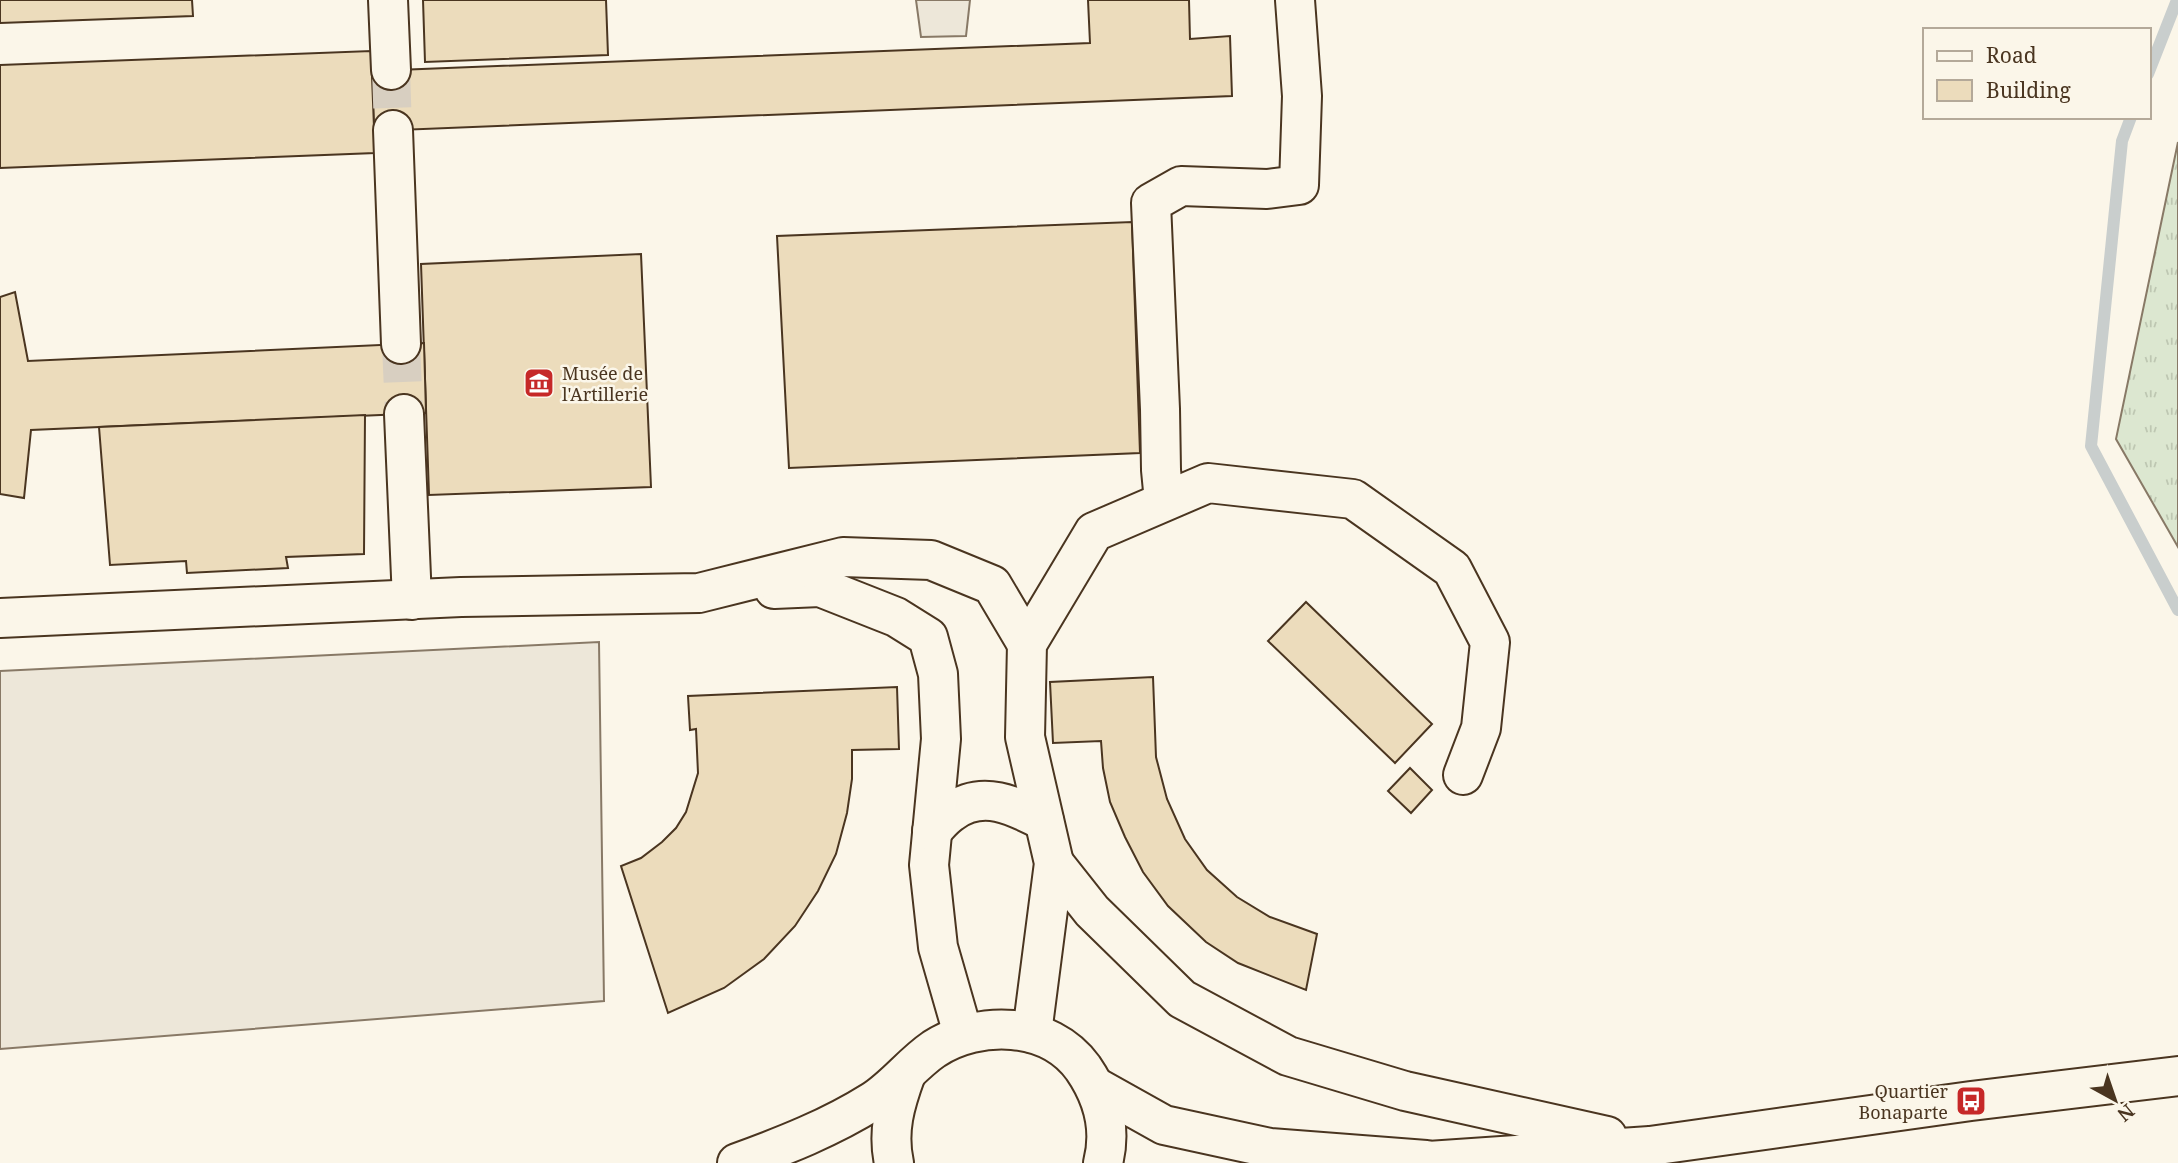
<svg xmlns="http://www.w3.org/2000/svg" width="2178" height="1163" font-family="'Noto Serif',serif">
	<defs>
		<pattern id="grass-tufts" width="24" height="20" patternUnits="userSpaceOnUse" patternTransform="scale(1.75)"><rect width="24" height="20" fill="#dce7d0"/><path d="M3 7l-1-3M5 7V3M7 7l1-3M15 17l-1-3M17 17v-4M19 17l1-3" fill="none" stroke="#bec7b2"/></pattern>
	</defs>
	<rect width="100%" height="100%" fill="#fbf6e9"/>
	<!-- grass -->
	<polygon fill="url(#grass-tufts)" stroke="#887966" stroke-width="2" points="2178,142 2178,547 2116,439"/>
	<!-- parking -->
	<g fill="#ede7d9" stroke="#887966" stroke-width="2">
		<polygon points="916,0 970,0 966,36 921,37"/>
		<polygon points="599,642 604,1001 0,1049 0,671"/>
	</g>
	<g fill="none" stroke-linecap="round" stroke-linejoin="round">
		<!-- stream -->
		<g stroke="#c9cecd" stroke-width="12">
			<polyline points="2148,74 2177,0"/>
			<polyline points="2131,117 2122,141 2091,446 2178,610"/>
		</g>
	</g>
	<!-- building -->
	<g fill="#ecdcbc" stroke="#4a3520" stroke-width="2">
		<polygon points="0,0 192,0 193,16 0,23"/>
		<polygon points="423,0 606,0 608,55 425,62"/>
		<polygon points="1088,0 1189,0 1190,39 1230,36 1232,96 374,131 372,71 1090,43"/>
		<polygon points="371,51 375,153 0,168 0,65"/>
		<polygon points="1132,222 1140,453 789,468 777,236"/>
		<polygon points="641,254 651,487 429,495 421,264"/>
		<polygon points="15,292 28,361 424,343 426,413 31,430 24,498 0,494 0,297"/>
		<polygon points="365,415 364,554 286,557 288,568 187,573 186,561 110,565 99,427"/>
		<polygon points="1306,602 1432,724 1395,763 1268,641"/>
		<polygon points="1153,677 1156,757 1167,799 1185,839 1207,870 1237,897 1270,917 1317,934 1306,990 1238,963 1206,942 1168,906 1143,872 1125,837 1110,802 1103,768 1101,741 1053,743 1050,682"/>
		<polygon points="897,687 899,749 852,750 852,779 847,813 836,854 818,891 795,926 764,959 724,988 668,1013 621,866 641,858 662,842 676,828 686,812 698,773 696,729 690,730 688,696"/>
		<polygon points="1410,768 1432,790 1411,813 1388,791"/>
	</g>
	<g fill="none" stroke-linecap="round" stroke-linejoin="round">
		<!-- minor-tunnel -->
		<g stroke="#d8cfc1" stroke-width="38" stroke-dasharray="38 19" stroke-linecap="butt">
			<polyline points="391,70 393,130"/>
			<polyline points="401,344 404,414"/>
		</g>
		<!-- minor casing -->
		<g stroke="#4a3520" stroke-width="42">
			<g id="minor">
				<polyline points="388,0 391,70"/>
				<polyline points="393,130 401,344"/>
				<polyline points="404,414 412,600"/>
				<polyline points="1164,501 1161,470 1160,409 1151,203 1181,186 1267,189 1299,185 1302,96 1295,0"/>
				<polyline points="774,589 820,587 896,617 928,637 938,674 941,739 929,865 938,947 963,1034"/>
				<polyline points="0,618 461,597 699,593 843,557 931,560 992,585 1027,644"/>
				<path d="M932 831C938 825 944 817 952 812 983 789 1015 806 1044 821"/>
				<polyline points="1054,863 1092,911 1182,999 1288,1056 1405,1091 1607,1136"/>
				<polyline points="1032,1033 1054,863 1025,737 1027,644 1094,532 1208,483 1353,499 1452,569 1490,642 1481,728 1463,775"/>
				<polyline points="1096,1087 1164,1125 1270,1148 1426,1160"/>
				<path d="M737 1163C784 1146 830 1128 873 1101 895 1087 912 1064 934 1049 979 1020 1049 1021 1083 1068 1103 1097 1112 1128 1103 1163"/>
				<path d="M894 1163C887 1131 895 1104 906 1074"/>
				<polyline points="1399,1163 1650,1146 1971,1101 2178,1076"/>
			</g>
		</g>
		<!-- minor -->
		<use href="#minor" stroke="#fbf6e9" stroke-width="38"/>
	</g>
	<!-- icons -->
	<defs>
		<g id="museum-square" transform="scale(1.575)"><rect x="-9" y="-9" width="18" height="18" rx="4" fill="#c62828" stroke="#fbf6e9"/><path d="M0-6L6-3V-2H-6V-3ZM-5-1h2V3h-2ZM-1-1h2V3h-2ZM3-1h2V3H3ZM-6 4H6V6H-6Z" fill="#fff"/></g>
		<g id="bus-square" transform="scale(1.575)"><rect x="-9" y="-9" width="18" height="18" rx="4" fill="#c62828" stroke="#fbf6e9"/><path d="M-5-6H5V4H4V6H2V4H-2V6H-4V4H-5ZM-3.5-4V0h7V-4ZM-3.5 1.2v1.5H-2V1.2ZM2 1.2v1.5H3.5V1.2Z" fill="#fff"/></g>
	</defs>
	<g fill-rule="evenodd">
		<use href="#museum-square" x="539" y="383"/>
		<use href="#bus-square" x="1971" y="1101"/>
	</g>
	<g text-anchor="middle" dominant-baseline="central" stroke-width="5" stroke-linejoin="round" paint-order="stroke">
		<!-- poi labels -->
		<g font-size="18" fill="#4a3520" stroke="#fbf6e9" text-anchor="start">
			<text x="562" y="373">Musée de<tspan x="562" dy="21">l'Artillerie</tspan></text>
			<text x="1948" y="1091" text-anchor="end">Quartier<tspan x="1948" dy="21">Bonaparte</tspan></text>
		</g>
	</g>
	<!-- legend -->
	<rect x="1923" y="28" width="228" height="91" fill="#fbf6e9" stroke="#b4a999" stroke-width="2"/>
	<rect x="1937" y="51" width="35" height="10" fill="#fbf6e9" stroke="#b4a999" stroke-width="2"/>
	<text x="1986" y="63" font-size="21" fill="#4a3520">Road</text>
	<rect x="1937" y="80" width="35" height="21" fill="#ecdcbc" stroke="#b4a999" stroke-width="2"/>
	<text x="1986" y="98" font-size="21" fill="#4a3520">Building</text>
	<!-- north arrow -->
	<g transform="translate(2115 1100) rotate(140)" stroke="#fbf6e9" stroke-width="5" paint-order="stroke">
	<path d="M0-5L12 26L0 18L-12 26Z" fill="#4a3520"/>
	<text y="-10" font-size="19" font-weight="bold" text-anchor="middle" fill="#4a3520">N</text>
	</g>
</svg>
